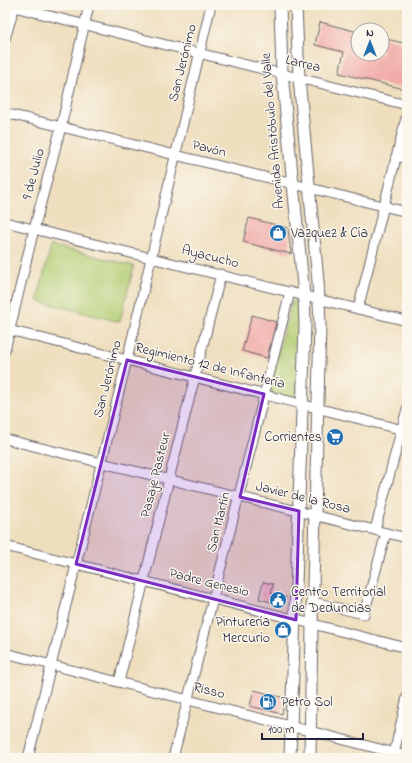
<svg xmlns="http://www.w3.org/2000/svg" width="412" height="763" font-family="'Indie Flower',sans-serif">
	<defs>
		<pattern id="grass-tufts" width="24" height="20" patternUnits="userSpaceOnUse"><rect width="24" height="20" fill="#b3cd73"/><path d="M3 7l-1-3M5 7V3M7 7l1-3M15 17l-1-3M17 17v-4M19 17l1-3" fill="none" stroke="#9ab064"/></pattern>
		<pattern id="building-hatch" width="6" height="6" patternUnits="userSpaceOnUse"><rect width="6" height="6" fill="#f6aeab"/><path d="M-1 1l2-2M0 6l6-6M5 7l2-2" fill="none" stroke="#d39594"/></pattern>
	</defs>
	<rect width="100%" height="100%" fill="#fbf7ec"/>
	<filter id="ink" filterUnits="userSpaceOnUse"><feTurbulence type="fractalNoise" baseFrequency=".025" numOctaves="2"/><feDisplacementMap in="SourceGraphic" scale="8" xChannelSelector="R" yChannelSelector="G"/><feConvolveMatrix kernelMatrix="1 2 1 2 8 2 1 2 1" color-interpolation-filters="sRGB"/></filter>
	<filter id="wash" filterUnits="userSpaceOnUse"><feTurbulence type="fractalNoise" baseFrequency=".012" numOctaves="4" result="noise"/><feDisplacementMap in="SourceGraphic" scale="16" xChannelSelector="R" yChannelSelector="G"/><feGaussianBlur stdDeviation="0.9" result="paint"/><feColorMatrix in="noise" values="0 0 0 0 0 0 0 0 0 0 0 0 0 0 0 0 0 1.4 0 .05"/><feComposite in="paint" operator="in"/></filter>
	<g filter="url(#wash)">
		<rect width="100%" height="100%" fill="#efdebd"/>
		<!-- grass -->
		<path fill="url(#grass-tufts)" stroke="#6a7857" d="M296 300 299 301 300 305 297 393C292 401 280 395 273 393L269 387 291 303Z"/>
		<!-- garden -->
		<polygon fill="#b3cd73" stroke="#6a7857" points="51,245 134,266 120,322 37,301"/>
		<g id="blocks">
			<!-- building -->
			<g fill="url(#building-hatch)">
				<polygon points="320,22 358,32 358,54 382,54 382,38 407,44 407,76 405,86 400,88 339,73 344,52 315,45"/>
				<polygon points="249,218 288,228 291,254 243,242"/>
				<polygon points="252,315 276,322 267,358 242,351"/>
				<polygon points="263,582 273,584 271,593 286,597 280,604 259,599"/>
				<polygon points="254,690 285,698 282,714 250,706"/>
			</g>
		</g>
	</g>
	<g filter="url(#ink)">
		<use href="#blocks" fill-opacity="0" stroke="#6a6468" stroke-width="1"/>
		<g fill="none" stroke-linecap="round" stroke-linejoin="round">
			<!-- minor casing -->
			<g stroke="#6a6468" stroke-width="11">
				<g id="minor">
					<polyline points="6,5 407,105"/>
					<polyline points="5,39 15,5"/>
					<polyline points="5,113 407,212"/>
					<polyline points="396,156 407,159"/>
					<polyline points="5,222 407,321"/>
					<polyline points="358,309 407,114"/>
					<polyline points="5,329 407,431"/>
					<polyline points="5,350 34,229 61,127 89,5"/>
					<polyline points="5,439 407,538"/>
					<polyline points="375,530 407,409"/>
					<polyline points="5,546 407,648"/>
					<polyline points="313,602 364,614 386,533"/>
					<polyline points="5,653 407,756"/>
					<polyline points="119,682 169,479 221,274"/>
					<polyline points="28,758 127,360 211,5"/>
					<polyline points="173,758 290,292"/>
					<polyline points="393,758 407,697"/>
				</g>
			</g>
			<!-- major casing -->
			<g stroke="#6a6468" stroke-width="13">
				<g id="major">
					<polyline points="280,5 282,73 304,295 305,325 290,758"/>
					<polyline points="296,5 299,78 318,281 320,325 312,624 310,758"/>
				</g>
			</g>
			<!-- minor -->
			<use href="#minor" stroke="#fff" stroke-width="9"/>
			<!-- major -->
			<use href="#major" stroke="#fff" stroke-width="11"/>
		</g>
	</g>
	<!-- marked area -->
	<path fill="#7b2cbf" fill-opacity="0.2" stroke="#7b2cbf" stroke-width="3" stroke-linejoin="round" d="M127 360 264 394 240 497 299 511 296 620 76 564Z"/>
	<!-- icons -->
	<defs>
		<g id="shop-disc" transform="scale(0.9)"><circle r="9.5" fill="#1f6fb2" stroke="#fbf7ec"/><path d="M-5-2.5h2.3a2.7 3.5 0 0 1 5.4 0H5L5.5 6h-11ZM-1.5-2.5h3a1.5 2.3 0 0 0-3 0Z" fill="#fff"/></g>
		<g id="supermarket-disc" transform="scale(0.9)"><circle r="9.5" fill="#1f6fb2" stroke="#fbf7ec"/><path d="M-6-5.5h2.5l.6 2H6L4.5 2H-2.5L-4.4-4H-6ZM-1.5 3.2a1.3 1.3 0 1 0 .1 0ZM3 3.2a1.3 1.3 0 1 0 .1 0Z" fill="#fff"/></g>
		<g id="civic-disc" transform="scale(0.9)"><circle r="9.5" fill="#1f6fb2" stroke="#fbf7ec"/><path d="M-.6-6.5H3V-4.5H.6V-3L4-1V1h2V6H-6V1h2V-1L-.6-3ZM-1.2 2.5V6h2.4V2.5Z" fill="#fff"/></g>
		<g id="fuel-disc" transform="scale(0.9)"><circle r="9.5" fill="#1f6fb2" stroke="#fbf7ec"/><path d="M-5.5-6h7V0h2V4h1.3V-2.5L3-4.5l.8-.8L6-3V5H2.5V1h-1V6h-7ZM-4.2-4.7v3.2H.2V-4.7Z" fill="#fff"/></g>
	</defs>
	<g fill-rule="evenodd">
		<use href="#shop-disc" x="278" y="233"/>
		<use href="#supermarket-disc" x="335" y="437"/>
		<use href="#civic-disc" x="278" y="600"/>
		<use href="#shop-disc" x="283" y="630"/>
		<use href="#fuel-disc" x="268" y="702"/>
	</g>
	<g text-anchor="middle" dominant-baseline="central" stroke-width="3" stroke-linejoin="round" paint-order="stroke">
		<!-- street labels -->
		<g font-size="14" fill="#22223b" stroke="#fbf7ec">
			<text transform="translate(183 63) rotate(-76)">San Jerónimo</text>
			<text transform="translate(303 64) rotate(14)">Larrea</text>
			<text transform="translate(273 131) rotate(-95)">Avenida Aristóbulo del Valle</text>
			<text transform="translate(209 149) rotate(14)">Pavón</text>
			<text transform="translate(34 174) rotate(-75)">9 de Julio</text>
			<text transform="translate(210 257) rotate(14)">Ayacucho</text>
			<text transform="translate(210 366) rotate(14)">Regimiento 12 de Infantería</text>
			<text transform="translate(108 379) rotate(-76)">San Jerónimo</text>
			<text transform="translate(156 475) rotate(-76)">Pasaje Pasteur</text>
			<text transform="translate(303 498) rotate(14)">Javier de la Rosa</text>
			<text transform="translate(219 522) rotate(-76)">San Martín</text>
			<text transform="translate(209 583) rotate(14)">Padre Genesio</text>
			<text transform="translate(209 691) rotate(14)">Risso</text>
		</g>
		<!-- poi labels -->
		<g font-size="14" fill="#22223b" stroke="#fbf7ec" text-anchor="start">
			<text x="291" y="233">Vazquez &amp; Cía</text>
			<text x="322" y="437" text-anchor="end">Corrientes</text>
			<text x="291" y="592">Centro Territorial<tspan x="291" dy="16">de Deduncias</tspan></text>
			<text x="270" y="622" text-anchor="end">Pinturería<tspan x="270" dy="16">Mercurio</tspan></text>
			<text x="281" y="702">Petro Sol</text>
		</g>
	</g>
	<!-- margin -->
	<rect width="412" height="763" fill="none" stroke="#fbf7ec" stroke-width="20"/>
	<!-- north arrow -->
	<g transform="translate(370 42)"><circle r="19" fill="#fbf7ec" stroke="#a4a2a5"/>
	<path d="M0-3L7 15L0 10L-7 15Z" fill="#1f6fb2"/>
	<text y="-6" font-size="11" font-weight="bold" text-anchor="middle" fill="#22223b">N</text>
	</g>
	<!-- scale -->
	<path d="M262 733v6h101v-6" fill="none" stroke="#22223b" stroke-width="2"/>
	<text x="268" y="733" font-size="12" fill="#22223b" stroke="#fbf7ec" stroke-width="3" paint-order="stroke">100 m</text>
</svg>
